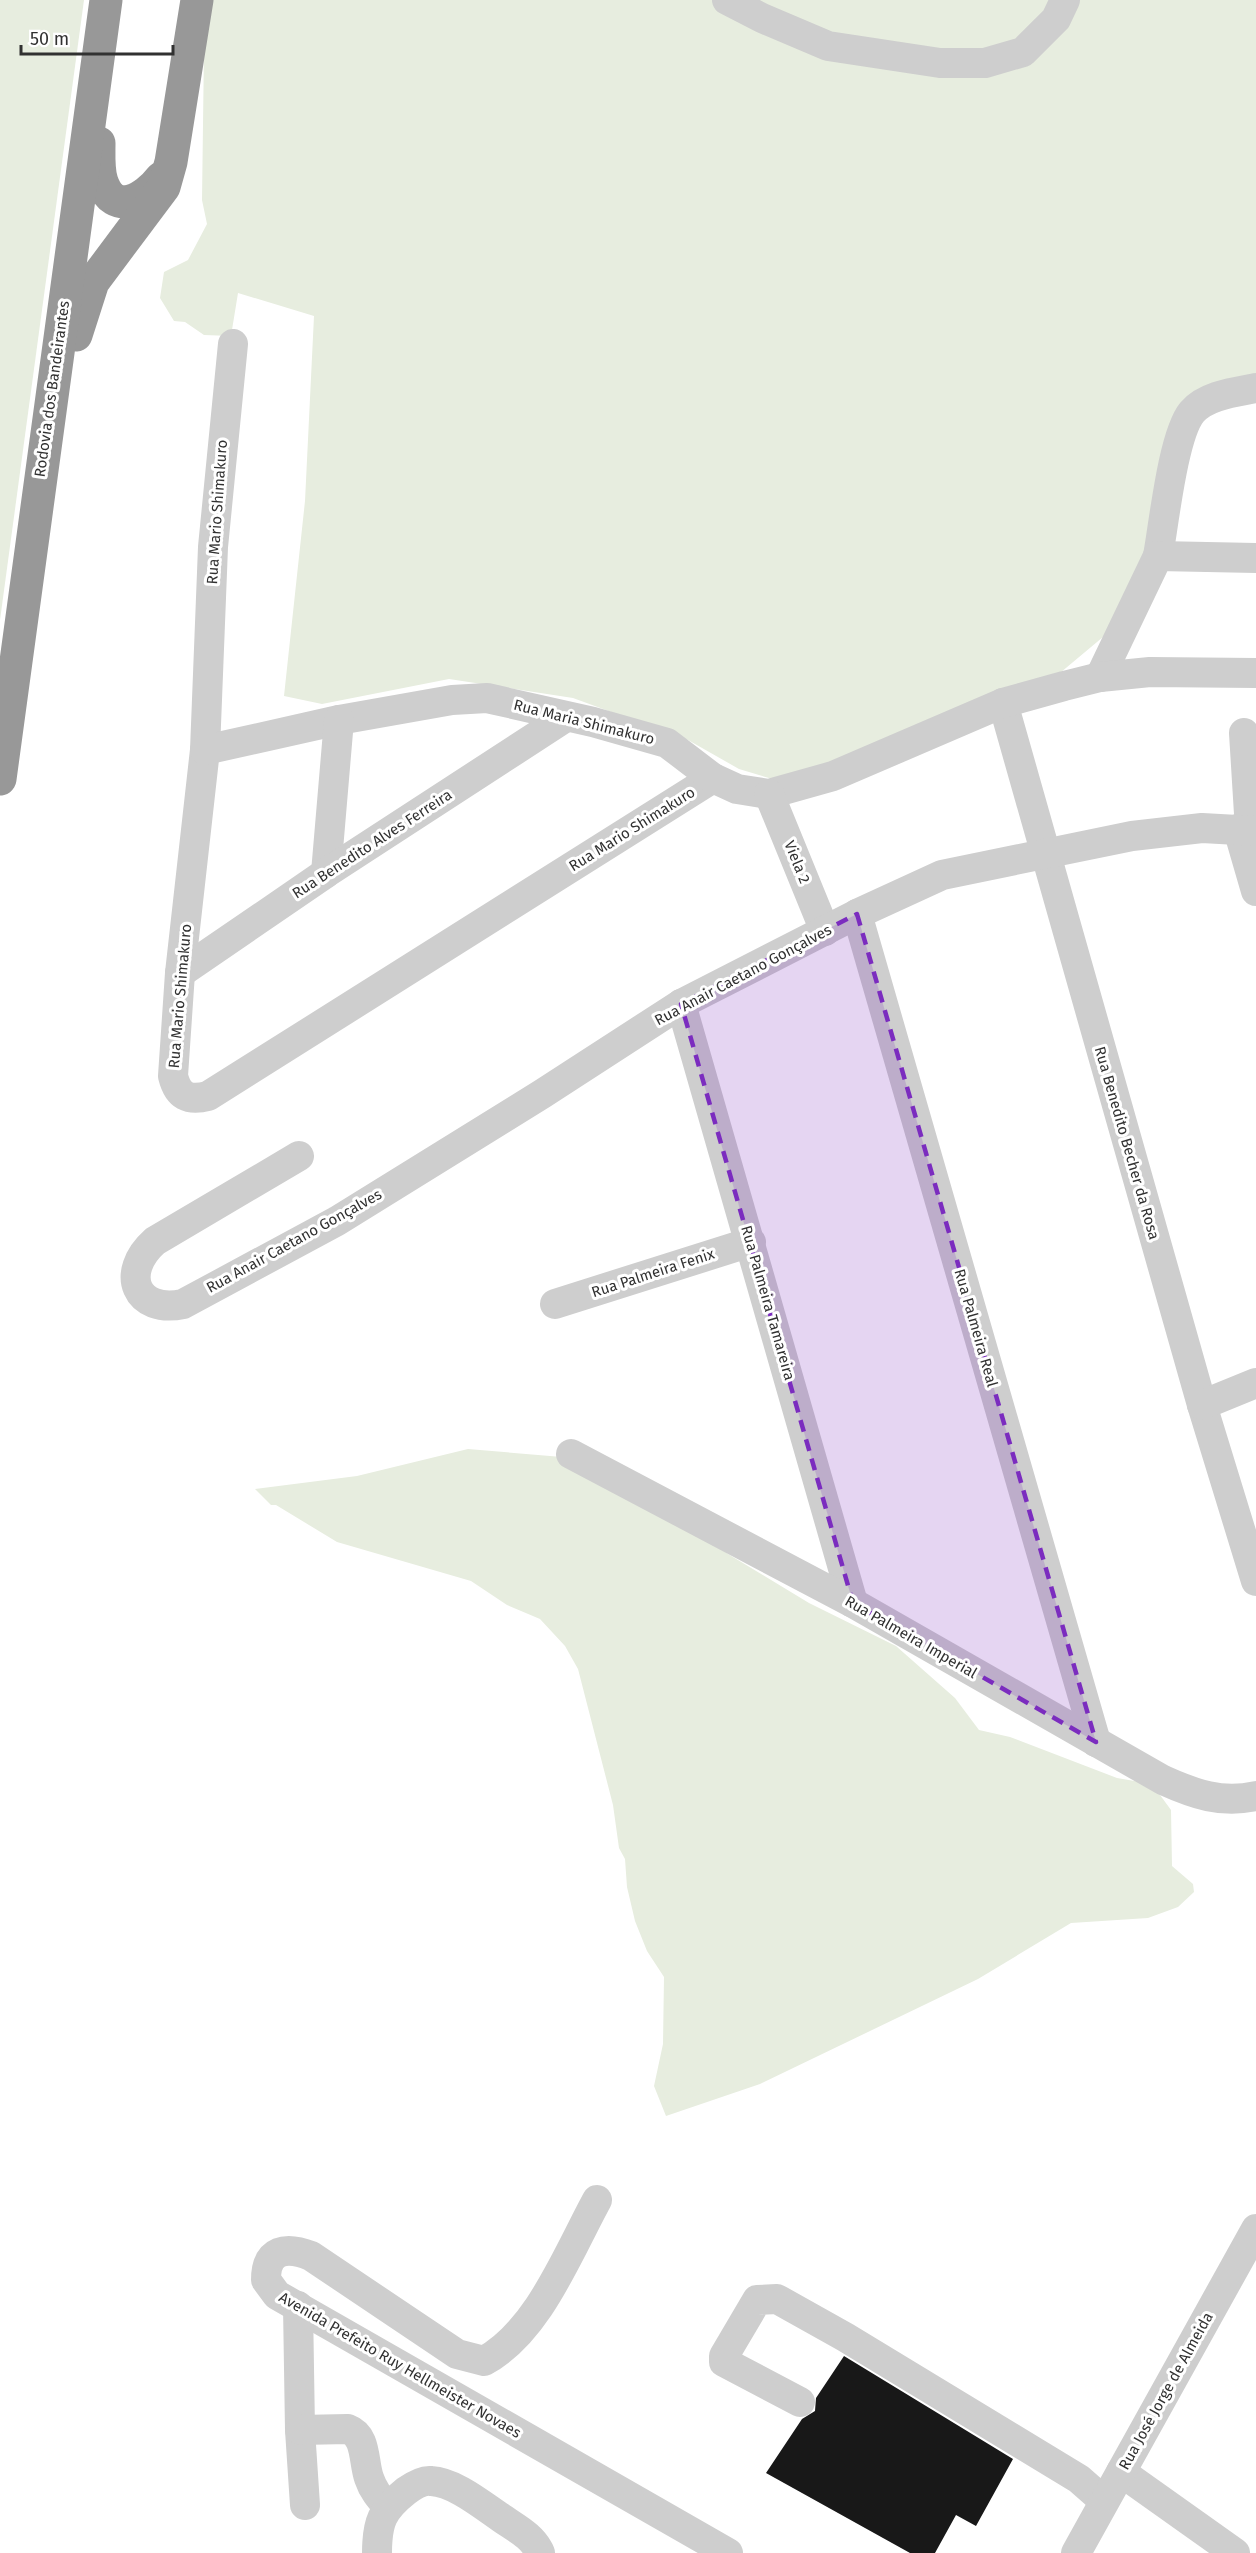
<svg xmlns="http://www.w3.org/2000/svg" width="1256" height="2553" font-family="'Fira Sans',sans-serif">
	<rect width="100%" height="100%" fill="#fff"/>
	<!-- green -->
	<g fill="#e7eddf">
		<polygon points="0,0 84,0 0,620"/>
		<polygon points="213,0 1256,0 1256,402 1211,412 1189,432 1171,546 1103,637 1048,683 779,781 739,769 688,740 573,698 449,679 322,704 284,696 305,501 314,316 238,293 231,336 204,335 185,322 174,321 160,298 164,272 188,260 207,224 202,200 204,49"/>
		<polygon points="468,1449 574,1458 645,1488 728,1554 809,1603 896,1646 955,1698 979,1730 1010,1737 1117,1778 1152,1784 1171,1810 1172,1866 1193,1884 1194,1892 1178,1907 1148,1918 1071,1923 978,1979 760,2084 666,2116 654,2086 663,2044 664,1977 647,1951 635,1921 627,1887 625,1859 619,1848 613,1805 578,1669 565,1646 540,1619 507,1605 471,1581 337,1542 276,1505 271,1505 255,1489 357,1476"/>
	</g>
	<!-- building -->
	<polygon fill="#181818" points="844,2356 1013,2459 976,2526 956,2515 935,2553 910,2553 766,2473 802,2419 815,2411 816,2398"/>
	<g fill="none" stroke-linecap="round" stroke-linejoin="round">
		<!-- minor -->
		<g stroke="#cecece" stroke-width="30">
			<polyline points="727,0 762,18 828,46 940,63 985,63 1023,52 1056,19 1065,0"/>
			<path d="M233 344 213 547 205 750 180 973 173 1076C178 1096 188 1101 208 1096L713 778"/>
			<path d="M1158 556C1164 523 1173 435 1192 412 1206 395 1236 392 1256 388"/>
			<polyline points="1100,677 1158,556 1256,558"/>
			<polyline points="1003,703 1202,1405 1256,1581"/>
			<polyline points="1244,733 1250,830"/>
			<polyline points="205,750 339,720 452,700 487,698 593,722 667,743 713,778 737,789 769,794 833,776 1003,703 1064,686 1100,677 1150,672 1256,673"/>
			<polyline points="769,794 825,931"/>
			<polyline points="1238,829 1256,891"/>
			<polyline points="326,873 339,720"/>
			<polyline points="857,914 1096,1742"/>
			<polyline points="180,973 326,873 566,717"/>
			<polyline points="681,1004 853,1603"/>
			<path d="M299 1156 155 1241C119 1273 136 1314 183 1304L337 1221 542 1094 681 1004 857 914 942 875 1132 836 1202 828 1256 831"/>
			<polyline points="555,1304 751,1242"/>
			<polyline points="1202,1405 1256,1383"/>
			<path d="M571 1454 853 1603 1163 1780C1194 1794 1222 1804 1256 1796"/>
			<path d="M597 2200C568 2253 538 2332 484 2361L457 2354 311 2256C286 2246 266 2249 266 2280L277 2295 728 2553"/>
			<polyline points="298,2306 300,2430 305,2505"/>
			<polyline points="800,2402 724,2362 724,2356 757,2300 777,2299 845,2337 1079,2479 1104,2501"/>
			<path d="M300 2430 348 2429C367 2436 363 2461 369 2478 373 2490 379 2497 387 2506"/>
			<polyline points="1121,2472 1235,2553"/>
			<path d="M377 2553C377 2522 382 2510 406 2491 413 2486 423 2480 431 2481 454 2482 481 2504 500 2517 514 2527 533 2536 540 2553"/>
			<polyline points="1076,2553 1256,2229"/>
		</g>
		<!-- highway -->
		<g stroke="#989898" stroke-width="33">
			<path d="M99 143C99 155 98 171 102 182 114 217 145 199 161 178"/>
			<polyline points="76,335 93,282 164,187 171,162 197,0"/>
			<polyline points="0,779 106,0"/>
		</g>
	</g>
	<!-- marked area -->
	<path fill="#7b2cbf" fill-opacity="0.2" stroke="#7b2cbf" stroke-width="4.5" stroke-dasharray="12 8" stroke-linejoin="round" d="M857 914 1096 1742 853 1603 681 1004Z"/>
	<g text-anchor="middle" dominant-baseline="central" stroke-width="6" stroke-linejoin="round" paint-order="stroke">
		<!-- street labels -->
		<g font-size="15" fill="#313131" stroke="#fff">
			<text transform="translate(52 389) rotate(-82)">Rodovia dos Bandeirantes</text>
			<text transform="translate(217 512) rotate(-86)">Rua Mario Shimakuro</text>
			<text transform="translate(584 722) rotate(14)">Rua Maria Shimakuro</text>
			<text transform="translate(632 829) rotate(-32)">Rua Mario Shimakuro</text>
			<text transform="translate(372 844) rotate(-33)">Rua Benedito Alves Ferreira</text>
			<text transform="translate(797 862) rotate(68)">Viela 2</text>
			<text transform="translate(743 975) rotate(-28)">Rua Anair Caetano Gonçalves</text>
			<text transform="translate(180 996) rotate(-85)">Rua Mario Shimakuro</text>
			<text transform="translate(1127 1143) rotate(74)">Rua Benedito Becher da Rosa</text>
			<text transform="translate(294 1241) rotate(-29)">Rua Anair Caetano Gonçalves</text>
			<text transform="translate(653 1273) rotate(-18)">Rua Palmeira Fenix</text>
			<text transform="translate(768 1303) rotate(74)">Rua Palmeira Tamareira</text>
			<text transform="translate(976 1328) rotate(74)">Rua Palmeira Real</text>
			<text transform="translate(911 1637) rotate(30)">Rua Palmeira Imperial</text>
			<text transform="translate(400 2365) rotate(30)">Avenida Prefeito Ruy Hellmeister Novaes</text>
			<text transform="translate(1166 2391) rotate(-61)">Rua José Jorge de Almeida</text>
		</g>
	</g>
	<!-- scale -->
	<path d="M21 45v9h152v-9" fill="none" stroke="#313131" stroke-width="3"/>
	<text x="30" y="45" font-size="18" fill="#313131" stroke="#ffffff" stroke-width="4.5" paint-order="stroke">50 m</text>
</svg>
